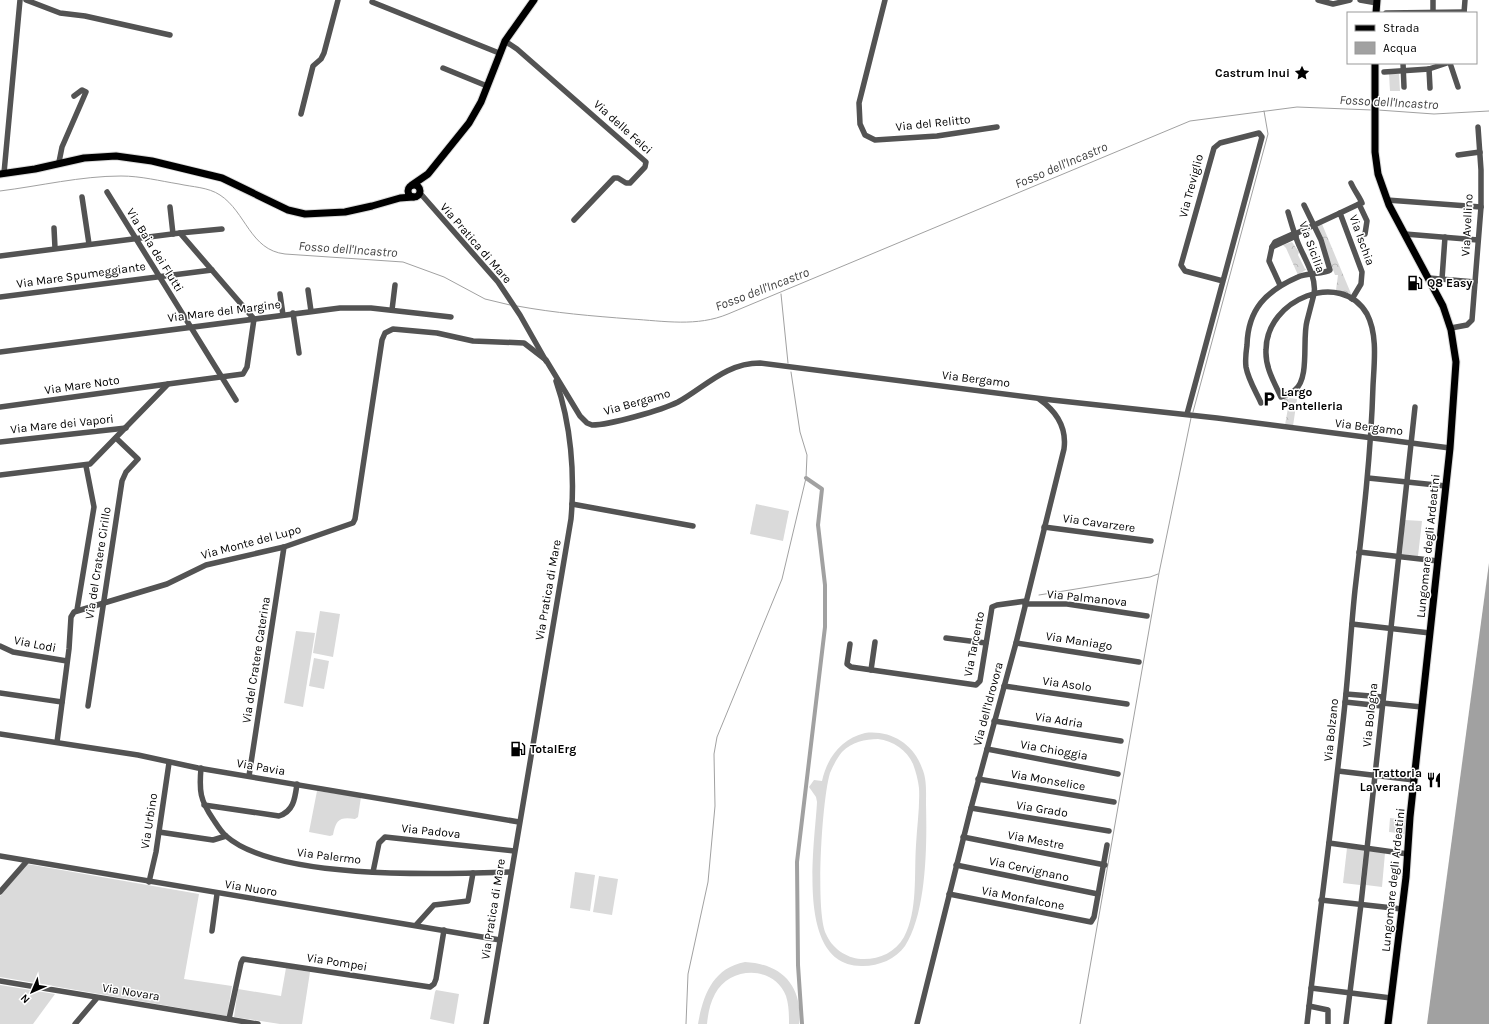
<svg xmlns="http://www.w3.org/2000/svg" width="1489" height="1024" font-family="Karla,sans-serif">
	<defs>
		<pattern id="park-crowns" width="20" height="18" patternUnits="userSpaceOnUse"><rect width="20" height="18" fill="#dadada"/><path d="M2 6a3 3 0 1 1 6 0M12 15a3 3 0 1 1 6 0" fill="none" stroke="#b9b9b9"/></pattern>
	</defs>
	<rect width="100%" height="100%" fill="#fff"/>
	<!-- grass -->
	<g fill="#dadada" fill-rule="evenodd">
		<polygon points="1389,74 1399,74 1400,91 1390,91"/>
		<polygon points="756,504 789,511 783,541 750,534"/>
		<polygon points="1405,520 1422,521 1418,556 1402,554"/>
		<polygon points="320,611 340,614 333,657 313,653"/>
		<polygon points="296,631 315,633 303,707 284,703"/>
		<polygon points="314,658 329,661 324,689 309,686"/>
		<path d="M865 733C890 730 913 743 922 768 927 779 926 792 926 804 927 843 927 912 905 946 896 959 879 966 863 966 794 968 815 844 817 802L816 797 809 787 814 780 822 781C827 758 841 739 865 733ZM878 739C893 741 907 750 913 764 916 772 918 780 919 788 920 806 917 826 916 845 914 874 918 911 904 937 895 953 878 960 861 959 846 958 832 948 826 934 815 911 822 799 830 773 833 766 837 758 842 752 852 742 865 739 878 739Z"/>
		<path d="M317 791 361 797 358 817 355 819C340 817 336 819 333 835L330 836 309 832Z"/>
		<polygon points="1390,818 1407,820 1405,834 1389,832"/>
		<polygon points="1347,848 1364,850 1360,885 1343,883"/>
		<polygon points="1369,851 1385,853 1382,887 1366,885"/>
		<polygon points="27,864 199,894 184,979 232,986 227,1016 0,977 0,896"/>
		<polygon points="575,872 595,875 590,911 570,908"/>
		<polygon points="599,876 618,879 612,915 593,912"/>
		<path d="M745 962C782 964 803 986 799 1024H789C789 1015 789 1005 786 996 774 965 730 966 715 994 710 1003 708 1014 707 1024H698C703 995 713 968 745 962Z"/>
		<polygon points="286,968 310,972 302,1024 280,1024 234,1017 238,989 281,996"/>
		<polygon points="0,985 55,994 33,1024 0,1024"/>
		<polygon points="436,990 459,994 454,1024 430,1019 435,992"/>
	</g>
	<!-- park -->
	<g fill="url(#park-crowns)">
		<polygon points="1322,224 1352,296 1336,290 1338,275 1335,275 1317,226"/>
		<polygon points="1292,242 1299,252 1298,255 1305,269 1307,269 1298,275 1286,248 1283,245"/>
		<polygon points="1287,397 1288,399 1290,398 1297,399 1293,426 1285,425 1288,408 1283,398"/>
	</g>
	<!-- water -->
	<polygon fill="#a1a1a1" points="1489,563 1489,1024 1427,1024"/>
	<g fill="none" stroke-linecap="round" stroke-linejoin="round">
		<!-- stream -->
		<g stroke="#a1a1a1" stroke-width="1">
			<polyline points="1378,110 1434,114 1489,111"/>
			<path d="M0 191C40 186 81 176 121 176 141 176 160 181 179 184 192 187 208 187 220 195 246 212 250 250 285 254L403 262 444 277 485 299 510 305"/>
			<polyline points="781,294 788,363"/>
			<path d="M517 306C555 313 592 316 631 319 664 321 697 327 728 314L1190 121 1297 107 1372 110"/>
			<polyline points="1193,412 1268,134 1264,111"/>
			<polyline points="1039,595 1150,577 1158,574"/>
			<polyline points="686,1024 688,974 708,882 715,806 714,754 717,737 782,579 806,478 807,455 800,432 791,372"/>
			<polyline points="1080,1024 1159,573 1191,418"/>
		</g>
		<!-- canal -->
		<polyline stroke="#a1a1a1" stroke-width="4" points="802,1024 798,965 797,862 825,627 825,585 818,525 822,489 806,478"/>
		<!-- major casing -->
		<g stroke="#dbdbdb" stroke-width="9">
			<g id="major">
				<polyline points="1376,13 1377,0"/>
				<polyline points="1375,63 1375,152 1378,174 1389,205 1443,306 1451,330 1456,362 1450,448 1410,817 1406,877 1388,1024"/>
				<polyline points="0,174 35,169 84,158 116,156 152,161 222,178 288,210 305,214 345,212 372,206 400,198 413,197"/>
				<circle cx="414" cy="191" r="6"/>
				<polyline points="412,185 428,174 469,123 481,102 505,41 534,0"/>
			</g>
		</g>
		<!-- minor -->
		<g stroke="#535353" stroke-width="5.5">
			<polyline points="26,0 60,13 85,16 170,35"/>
			<polyline points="885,0 859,103 860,124 865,135 875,140 937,136 997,127"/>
			<polyline points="1318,0 1333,4 1350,0"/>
			<polyline points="1360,0 1377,3"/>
			<polyline points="1433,0 1433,13"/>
			<polyline points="372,2 499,53"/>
			<polyline points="1386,13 1464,12"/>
			<polyline points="1464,13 1465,0"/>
			<polyline points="505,41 517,49 646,162 645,167 630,183 626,183 618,178 614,178 574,220"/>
			<polyline points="1403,63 1404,87"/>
			<polyline points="1450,63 1458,87"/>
			<polyline points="443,68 487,86"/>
			<polyline points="1429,69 1430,88"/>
			<polyline points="1384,72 1429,69 1447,63"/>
			<polyline points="301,114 313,66 321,59 324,53 338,0"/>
			<polyline points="1458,155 1480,152"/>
			<polyline points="59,162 62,147 86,92 82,90 74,96"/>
			<polyline points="4,173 20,0"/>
			<path d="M1351 183C1354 190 1359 196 1362 203L1359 204 1367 221 1365 234"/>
			<polyline points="107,192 236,400"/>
			<polyline points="420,193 498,282 520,315 546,361"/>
			<polyline points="82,197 89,244"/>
			<polyline points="1387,200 1481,207"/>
			<polyline points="170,207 173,234"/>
			<path d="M1288 212C1291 222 1294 233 1298 243 1304 258 1317 277 1314 294L1307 321C1302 339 1310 378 1295 390 1292 393 1286 395 1281 397 1274 382 1265 367 1266 350 1266 299 1341 269 1367 314 1378 335 1374 364 1373 386 1371 454 1363 522 1355 590 1351 628 1349 665 1345 703 1334 810 1319 917 1307 1024"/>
			<polyline points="1340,213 1359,204"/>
			<polyline points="54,228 55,248"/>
			<polyline points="180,233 222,229"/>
			<polyline points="1295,233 1275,242 1272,247 1296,236"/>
			<polyline points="1295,234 1340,213 1362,272 1361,284 1352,299"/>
			<polyline points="1405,234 1478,240"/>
			<polyline points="1272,247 1269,261 1280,285"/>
			<polyline points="0,256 180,233 254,319 247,367 243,374 168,384 90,464 0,475"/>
			<polyline points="1429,278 1475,282"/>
			<polyline points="1442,279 1445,237"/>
			<polyline points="308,290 311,311"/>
			<polyline points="280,294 283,315"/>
			<polyline points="0,297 212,270"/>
			<polyline points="392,310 395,285"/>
			<polyline points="293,313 299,353"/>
			<polyline points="1451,328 1467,325 1472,320 1481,207 1481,170 1478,127"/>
			<polyline points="0,352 340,308 371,308 451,317"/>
			<path d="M1261 403C1256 392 1248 379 1246 367 1245 360 1246 352 1247 345 1248 309 1266 291 1298 277 1306 273 1325 274 1330 270L1321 240 1304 205"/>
			<polyline points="0,407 168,384"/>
			<polyline points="1187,414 1262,137 1259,133 1220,143 1214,148 1181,265 1185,271 1223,281"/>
			<polyline points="0,442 126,428"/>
			<polyline points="1368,478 1446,486"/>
			<polyline points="572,504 693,526"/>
			<polyline points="1044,527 1151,541"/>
			<polyline points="1359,552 1438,561"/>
			<polyline points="1025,604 1067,604 1147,616"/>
			<polyline points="77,610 94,507 86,466"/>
			<polyline points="1352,624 1430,633"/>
			<polyline points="946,638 986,643"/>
			<polyline points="1016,643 1139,662"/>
			<polyline points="850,644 847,664 851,667 976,685 980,681 992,607 997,605 1026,601"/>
			<polyline points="0,646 13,652 67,661"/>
			<polyline points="871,670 875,642"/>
			<polyline points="1004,686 1127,704"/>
			<polyline points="0,693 62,702"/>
			<polyline points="1346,694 1383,697"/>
			<polyline points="1345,702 1382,706"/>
			<polyline points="1382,703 1422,707"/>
			<polyline points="88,706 122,481 126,472 138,459 116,438"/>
			<polyline points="994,721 1121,741"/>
			<polyline points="0,734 138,755 198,768 519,822"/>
			<path d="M57 742 69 649 71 617 74 612 167 584 206 565 284 547 353 523 355 519 382 340 385 333 393 329 437 333 473 341 524 343 546 360 580 416 587 423 592 425C610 425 662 410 678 402 705 387 726 363 760 363L1052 400 1217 418 1450 448"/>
			<polyline points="987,749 1118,774"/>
			<path d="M201 768C199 791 200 800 213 819 217 825 221 832 226 836 277 881 444 874 511 872"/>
			<polyline points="1338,771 1414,780"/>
			<polyline points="249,776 284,547"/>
			<polyline points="978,779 1114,802"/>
			<path d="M204 805 279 816C294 811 295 798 297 784"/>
			<polyline points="971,808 1109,831"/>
			<polyline points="159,832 213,840 226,836"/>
			<polyline points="963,837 1105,865"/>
			<polyline points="1329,843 1408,854"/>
			<polyline points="0,856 500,940"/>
			<polyline points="956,865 1098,894"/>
			<polyline points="373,872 379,843 385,837 514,851"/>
			<polyline points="149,882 156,852 169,763"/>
			<polyline points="0,892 27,861"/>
			<polyline points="949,894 1091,922 1094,917 1107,845"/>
			<polyline points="1321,900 1402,909"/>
			<polyline points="416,925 434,905 468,901 473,873"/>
			<polyline points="212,931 217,894"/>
			<polyline points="0,981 258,1024"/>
			<polyline points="1311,988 1391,998"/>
			<polyline points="1309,1006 1328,1010 1328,1024"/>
			<polyline points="229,1019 241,963 243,959 430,987 434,984 436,979 444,930"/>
			<polyline points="75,1024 97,998"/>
			<path d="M486 1024 571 519C575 474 571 424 556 381"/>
			<path d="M917 1024 971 808 1016 643 1064 449C1067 427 1056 411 1039 399"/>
			<polyline points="1346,1024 1361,904 1415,407"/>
		</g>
		<!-- major -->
		<use href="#major" stroke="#000" stroke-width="7"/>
	</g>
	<!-- icons -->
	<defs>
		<g id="sight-bare" transform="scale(1.2)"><path d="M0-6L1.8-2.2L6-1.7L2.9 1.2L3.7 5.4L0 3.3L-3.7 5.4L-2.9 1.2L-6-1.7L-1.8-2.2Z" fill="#000" stroke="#fff" stroke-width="2.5" paint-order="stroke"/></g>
		<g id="fuel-bare" transform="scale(1.2)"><path d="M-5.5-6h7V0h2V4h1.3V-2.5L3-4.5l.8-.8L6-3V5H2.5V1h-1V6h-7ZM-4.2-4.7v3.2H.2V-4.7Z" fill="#000" stroke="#fff" stroke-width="2.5" paint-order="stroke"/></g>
		<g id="parking-bare" transform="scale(1.2)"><path d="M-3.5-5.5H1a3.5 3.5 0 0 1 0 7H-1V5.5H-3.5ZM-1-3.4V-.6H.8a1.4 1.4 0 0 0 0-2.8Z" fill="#000" stroke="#fff" stroke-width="2.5" paint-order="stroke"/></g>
		<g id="restaurant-bare" transform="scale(1.2)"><path d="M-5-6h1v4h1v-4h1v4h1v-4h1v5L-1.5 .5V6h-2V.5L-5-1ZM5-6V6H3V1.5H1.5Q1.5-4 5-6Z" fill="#000" stroke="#fff" stroke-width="2.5" paint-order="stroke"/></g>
	</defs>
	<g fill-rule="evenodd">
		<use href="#sight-bare" x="1302" y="73"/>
		<use href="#fuel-bare" x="1415" y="283"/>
		<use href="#parking-bare" x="1269" y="399"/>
		<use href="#fuel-bare" x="518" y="749"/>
		<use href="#restaurant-bare" x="1434" y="780"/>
	</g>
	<g text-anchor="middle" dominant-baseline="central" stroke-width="3" stroke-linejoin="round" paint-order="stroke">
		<!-- poi labels -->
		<g font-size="12" font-weight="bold" fill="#000" stroke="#fff" text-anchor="start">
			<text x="1290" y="73" text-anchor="end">Castrum Inui</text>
			<text x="1427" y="283">Q8 Easy</text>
			<text x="1281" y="392">Largo<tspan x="1281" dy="14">Pantelleria</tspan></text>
			<text x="530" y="749">TotalErg</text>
			<text x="1422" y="773" text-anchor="end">Trattoria<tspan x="1422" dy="14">La veranda</tspan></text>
		</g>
		<!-- street labels -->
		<g font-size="12" fill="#000" stroke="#fff">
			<text transform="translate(933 123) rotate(-6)">Via del Relitto</text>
			<text transform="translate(623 127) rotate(42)">Via delle Felci</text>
			<text transform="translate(1191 186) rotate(-75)">Via Treviglio</text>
			<text transform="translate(1467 225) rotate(-87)">Via Avellino</text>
			<text transform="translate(1362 240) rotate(70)">Via Ischia</text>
			<text transform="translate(476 243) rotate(49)">Via Pratica di Mare</text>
			<text transform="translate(1312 247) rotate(70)">Via Sicilia</text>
			<text transform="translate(155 250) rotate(58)">Via Baia dei Flutti</text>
			<text transform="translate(81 275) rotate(-8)">Via Mare Spumeggiante</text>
			<text transform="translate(224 311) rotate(-7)">Via Mare del Margine</text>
			<text transform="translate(976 379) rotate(7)">Via Bergamo</text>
			<text transform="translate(82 385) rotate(-8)">Via Mare Noto</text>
			<text transform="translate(637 402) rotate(-16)">Via Bergamo</text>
			<text transform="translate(62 424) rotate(-6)">Via Mare dei Vapori</text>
			<text transform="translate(1369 427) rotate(7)">Via Bergamo</text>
			<text transform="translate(1099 523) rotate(8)">Via Cavarzere</text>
			<text transform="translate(251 542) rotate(-15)">Via Monte del Lupo</text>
			<text transform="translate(1428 546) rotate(-84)">Lungomare degli Ardeatini</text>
			<text transform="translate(98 563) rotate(-81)">Via del Cratere Cirillo</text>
			<text transform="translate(548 590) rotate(-80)">Via Pratica di Mare</text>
			<text transform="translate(1087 598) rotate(6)">Via Palmanova</text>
			<text transform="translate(1079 641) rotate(9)">Via Maniago</text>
			<text transform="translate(35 644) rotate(11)">Via Lodi</text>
			<text transform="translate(974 644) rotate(-79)">Via Tarcento</text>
			<text transform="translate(256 660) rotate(-81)">Via del Cratere Caterina</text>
			<text transform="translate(1067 684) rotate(8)">Via Asolo</text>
			<text transform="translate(988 704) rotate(-75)">Via dell'Idrovora</text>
			<text transform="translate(1370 715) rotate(-84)">Via Bologna</text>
			<text transform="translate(1059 720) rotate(9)">Via Adria</text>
			<text transform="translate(1331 730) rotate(-84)">Via Bolzano</text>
			<text transform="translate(1054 750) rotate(10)">Via Chioggia</text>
			<text transform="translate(261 767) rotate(10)">Via Pavia</text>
			<text transform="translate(1048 780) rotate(10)">Via Monselice</text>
			<text transform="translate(1042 809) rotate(9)">Via Grado</text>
			<text transform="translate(149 821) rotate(-81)">Via Urbino</text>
			<text transform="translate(431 831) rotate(6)">Via Padova</text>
			<text transform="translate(1036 840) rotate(11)">Via Mestre</text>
			<text transform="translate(329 856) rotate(7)">Via Palermo</text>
			<text transform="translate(1029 869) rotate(12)">Via Cervignano</text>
			<text transform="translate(1393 880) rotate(-84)">Lungomare degli Ardeatini</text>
			<text transform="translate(251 888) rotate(9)">Via Nuoro</text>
			<text transform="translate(1023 898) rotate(11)">Via Monfalcone</text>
			<text transform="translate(493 909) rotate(-81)">Via Pratica di Mare</text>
			<text transform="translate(337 962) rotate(9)">Via Pompei</text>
			<text transform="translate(131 992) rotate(9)">Via Novara</text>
		</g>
		<!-- water labels -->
		<g font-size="13" font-style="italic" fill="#424242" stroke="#fff">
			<text transform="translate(1389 102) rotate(3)">Fosso dell'Incastro</text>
			<text transform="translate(1061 165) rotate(-23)">Fosso dell'Incastro</text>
			<text transform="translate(348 249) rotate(4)">Fosso dell'Incastro</text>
			<text transform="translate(762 289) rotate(-21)">Fosso dell'Incastro</text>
		</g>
	</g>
	<!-- legend -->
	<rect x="1347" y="12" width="130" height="52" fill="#ffffff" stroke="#999999"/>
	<rect x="1355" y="25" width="20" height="6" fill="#000000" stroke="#999999"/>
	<text x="1383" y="32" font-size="12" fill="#000000">Strada</text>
	<rect x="1355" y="42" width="20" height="12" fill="#a1a1a1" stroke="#999999"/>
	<text x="1383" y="52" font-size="12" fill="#000000">Acqua</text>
	<!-- north arrow -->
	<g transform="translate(32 992) rotate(225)" stroke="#ffffff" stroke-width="3" paint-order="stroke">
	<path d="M0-3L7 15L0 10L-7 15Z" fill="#000000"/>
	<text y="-6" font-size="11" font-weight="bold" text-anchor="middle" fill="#000000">N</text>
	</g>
</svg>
